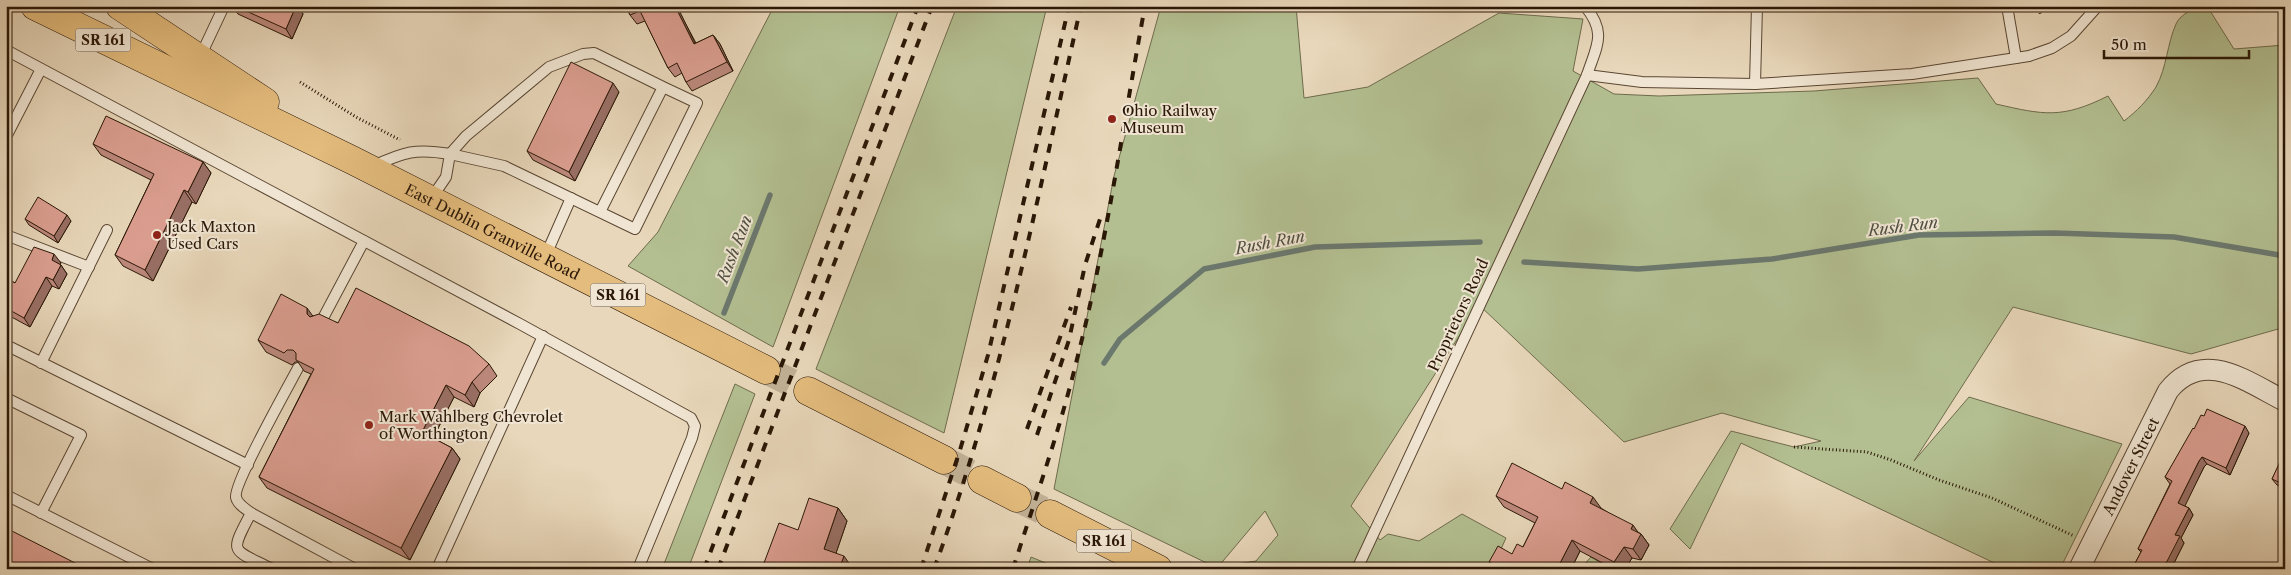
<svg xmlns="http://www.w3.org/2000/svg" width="2291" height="575" font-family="'Libre Caslon Text',serif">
	<rect width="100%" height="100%" fill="#e8d7ba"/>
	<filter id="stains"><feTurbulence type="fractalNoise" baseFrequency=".004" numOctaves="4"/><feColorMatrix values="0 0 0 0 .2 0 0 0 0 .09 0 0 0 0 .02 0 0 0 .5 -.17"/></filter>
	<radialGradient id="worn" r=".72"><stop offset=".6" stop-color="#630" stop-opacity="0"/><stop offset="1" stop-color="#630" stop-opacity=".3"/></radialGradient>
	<!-- green -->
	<g fill="#b3bf91" stroke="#6e6b4c" fill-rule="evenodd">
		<polygon points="774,6 900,6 773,347 628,266 658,232"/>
		<polygon points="957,6 1047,6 944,433 816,369"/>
		<path d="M1161 6H1296L1304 98 1368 87 1499 13 1583 19 1573 71 1614 94 1659 96 1814 91 1978 78 1996 104C2044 115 2062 119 2108 96L2124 121C2137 111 2147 101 2156 87 2167 67 2167 44 2176 24 2180 14 2197 6 2207 6L2234 49 2285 45V327L2191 354 2013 307 1914 461 1969 397 2122 444 2060 569H2007L1741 443 1690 549 1670 529 1731 431 1794 447 1821 441 1722 413 1624 442 1479 305 1351 506 1380 540 1388 534 1419 541 1462 514 1506 538 1492 569H1219L1054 489 1114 176ZM1265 511 1278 535 1256 561 1218 567Z"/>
		<polygon points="735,384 755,394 688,569 662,569"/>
		<polygon points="1031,557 1060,569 1027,569"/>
		<polygon points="1591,557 1611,569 1580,569"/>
	</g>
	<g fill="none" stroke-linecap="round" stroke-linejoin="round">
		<!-- stream -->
		<g stroke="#6b786e" stroke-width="5.5">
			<polyline points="1524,262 1638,269 1772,259 1919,235 2055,233 2174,237 2285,256"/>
			<polyline points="724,313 770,195"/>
			<polyline points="1104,363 1120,339 1204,269 1315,247 1480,242"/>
		</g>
		<!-- primary-tunnel -->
		<g stroke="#c2b196" stroke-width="28" stroke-dasharray="28 14" stroke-linecap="butt">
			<polyline points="766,370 808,391"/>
			<polyline points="944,460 982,480"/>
			<polyline points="1017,498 1050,514"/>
		</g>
		<!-- lane casing -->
		<g stroke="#5a4733" stroke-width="12">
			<g id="lane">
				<polyline points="2007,6 2016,58"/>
				<polyline points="6,50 520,324 691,418 695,426 692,438 638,569"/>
				<polyline points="200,57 224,6"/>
				<polyline points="1587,75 1642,82 1755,84 1912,74 2029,56 2052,48 2071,36 2097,7"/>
				<polyline points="1755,84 1757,6"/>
				<polyline points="6,137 41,69"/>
				<path d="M373 166C405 152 415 148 450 154L446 177 431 199"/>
				<polyline points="600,212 663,87 697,103 635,229 504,166 450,154 466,136 549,67 583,54 594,53 663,87"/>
				<polyline points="6,235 89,267"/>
				<polyline points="545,257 571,198"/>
				<polyline points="321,322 364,241"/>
				<polyline points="6,345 248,465"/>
				<polyline points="41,363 107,230"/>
				<path d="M298 368C289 385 233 485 236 497 237 504 246 509 251 513L355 569"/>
				<polyline points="6,398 81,435 41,513"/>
				<polyline points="6,495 153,569"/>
				<path d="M251 513C229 555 231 548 272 569"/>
				<polyline points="437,569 543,336"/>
				<path d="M1357 569 1587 75C1597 45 1607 33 1585 6"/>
			</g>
		</g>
		<!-- street casing -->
		<g stroke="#5a4733" stroke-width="22">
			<g id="street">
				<path id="s1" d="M2079 569 2168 391C2203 347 2247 382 2285 401"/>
			</g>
		</g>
		<!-- primary casing -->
		<g stroke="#2a1706" stroke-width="29">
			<g id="primary">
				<path id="s2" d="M35 6 352 160 766 370"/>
				<polyline points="120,6 265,102"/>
				<polyline points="808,391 944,460"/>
				<polyline points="982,480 1017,498"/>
				<polyline points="1050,514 1158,569"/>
			</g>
		</g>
		<!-- path -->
		<g stroke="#2a1706" stroke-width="3" stroke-dasharray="1 2.5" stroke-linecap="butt">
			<polyline points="2038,6 2041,16"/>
			<polyline points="300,82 356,117 400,140"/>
			<polyline points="1794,447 1867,452 1891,460 1939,480 1992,498 2074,536"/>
		</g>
		<!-- lane -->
		<use href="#lane" stroke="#f0e5d2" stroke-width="10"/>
		<!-- street -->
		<use href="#street" stroke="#f0e5d2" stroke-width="20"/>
		<!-- primary -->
		<use href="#primary" stroke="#e4bc7d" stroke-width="28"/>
		<!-- rail -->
		<g stroke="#2a1706" stroke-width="4" stroke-dasharray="9 9" stroke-linecap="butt">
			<polyline points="1027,429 1071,307"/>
			<polyline points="1037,435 1069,340 1085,265 1100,219"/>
			<polyline points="704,569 918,6"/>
			<polyline points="718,569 932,6"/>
			<polyline points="921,569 960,450 988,355 1069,6"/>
			<path d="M934 569C1001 386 1038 195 1081 6"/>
			<path d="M1013 569C1035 499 1060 430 1077 359 1107 243 1123 124 1145 6"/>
		</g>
	</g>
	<!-- wall -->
	<g fill="#bc887c" stroke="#2a1706">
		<polygon points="233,6 298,6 303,14 292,39 238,14"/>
		<polygon points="574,6 596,6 595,11"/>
		<polygon points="626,6 657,6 658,8 662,6 676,6 696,43 713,35 720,44 733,71 692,91 686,82 682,73 675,77 668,68 645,21 637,24 630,15"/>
		<polygon points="619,92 575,181 533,160 527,151"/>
		<polygon points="93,144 203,162 211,173 196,204 192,202 153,281 123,266 115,255 151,180 101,155"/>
		<polygon points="25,219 71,221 58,243 29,225"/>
		<polygon points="61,263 60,264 67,274 59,289 52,286 30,327 6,314 6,278 15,283"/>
		<polygon points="313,316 489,364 497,376 480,393 474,407 454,397 433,438 452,448 460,459 410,560 267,488 259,477 311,374 304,371 298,362 295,362 292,365 266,352 258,340"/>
		<polygon points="2194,429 2249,433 2230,475 2207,464 2204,467 2184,506 2189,508 2193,515 2181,538 2184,543 2171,569 2134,569 2133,567 2141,552 2138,549 2170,484 2165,477"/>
		<polygon points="2285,454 2285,489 2277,485 2272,479"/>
		<polygon points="1496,496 1601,508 1641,534 1649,545 1641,560 1632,558 1625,569 1614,569 1580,551 1571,569 1491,569 1492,566 1489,562 1512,554 1523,547 1535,523 1504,507"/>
		<polygon points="838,508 847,521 836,553 853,569 768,569 764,563 798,530"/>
	</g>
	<!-- shaded-wall -->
	<g fill="#996f65" stroke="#2a1706">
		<polygon points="296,6 298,6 303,14 292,39 286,29"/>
		<polygon points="592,6 596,6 595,11"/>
		<polygon points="675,6 676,6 679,10 700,53 694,44"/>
		<polygon points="713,35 720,44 733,71 727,62"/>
		<polygon points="613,83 619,92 575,181 569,172"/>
		<polygon points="203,162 211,173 196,204 188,192"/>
		<polygon points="184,190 192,202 153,281 145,270"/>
		<polygon points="67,215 71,221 58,243 54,236"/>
		<polygon points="54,254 61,263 58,269 52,260"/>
		<polygon points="61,265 67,274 59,289 53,280"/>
		<polygon points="46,277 52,286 30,327 24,318"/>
		<polygon points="307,308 315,319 315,325 307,314"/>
		<polygon points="472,382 480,393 474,407 465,395"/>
		<polygon points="446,385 454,397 430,444 422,432"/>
		<polygon points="2245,426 2249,433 2230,475 2226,468"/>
		<polygon points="452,448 460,459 410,560 401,548"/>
		<polygon points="2202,457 2207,464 2204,467 2183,510 2178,503 2199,461"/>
		<polygon points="1593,497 1601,508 1598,515 1590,503"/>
		<polygon points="838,508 847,521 833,562 824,549"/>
		<polygon points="2189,508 2193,515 2181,538 2184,543 2171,569 2163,569 2175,535"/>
		<polygon points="1633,525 1640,535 1641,534 1649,545 1641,560 1633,549 1631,529"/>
		<polygon points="1572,540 1580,551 1571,569 1557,569"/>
		<polygon points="1624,547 1632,558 1625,569 1619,569 1614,562"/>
		<polygon points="844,556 853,569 839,569"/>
		<polygon points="79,565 82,569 77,569"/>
	</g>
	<!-- building -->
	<g fill="#db9e90" stroke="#2a1706">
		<polygon points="235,6 296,6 286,29"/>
		<polygon points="626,6 655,6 657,9 662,6 675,6 694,44 713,35 727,62 686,82 677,63 668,68 640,11 630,15"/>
		<polygon points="571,62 613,83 569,172 527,151"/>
		<polygon points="106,116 203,162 188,192 184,190 145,270 115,255 154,174 93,144"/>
		<polygon points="38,197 67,215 54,236 25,219"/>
		<polygon points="34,247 54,254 52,260 61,265 53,280 46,277 24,318 6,308 6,278 15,283"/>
		<polygon points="356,288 469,346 489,364 472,382 465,395 446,385 422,432 452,448 401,548 259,477 314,369 296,360 296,353 293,350 287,350 284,353 258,340 281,294 307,308 307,314 310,317 319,314 338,323"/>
		<polygon points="2207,409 2245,426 2226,468 2202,457 2199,461 2178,503 2189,508 2175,535 2180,536 2163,569 2136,569 2133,567 2142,550 2138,549 2172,481 2165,477 2193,428 2194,429 2201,415 2204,416"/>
		<polygon points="2284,453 2285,454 2285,485 2272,479"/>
		<polygon points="1512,463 1562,489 1565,482 1593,497 1590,503 1633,525 1631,529 1641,534 1633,549 1624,547 1614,562 1572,540 1557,569 1491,569 1493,564 1489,562 1498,546 1512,554 1517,544 1523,547 1538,517 1496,496"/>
		<polygon points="809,498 838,508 824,549 844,556 839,569 778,569 764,563 779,523 798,530"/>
		<polygon points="6,528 79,565 77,569 6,569"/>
		<polygon points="2285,533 2285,547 2279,544"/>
	</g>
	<!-- markers -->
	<g fill="#8f2418" stroke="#f0e5d2" stroke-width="2">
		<circle cx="1112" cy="119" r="5"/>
		<circle cx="157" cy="235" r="5"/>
		<circle cx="369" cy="425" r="5"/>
	</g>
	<g text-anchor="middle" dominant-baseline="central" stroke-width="4" stroke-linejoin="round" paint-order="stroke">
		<!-- shield labels -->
		<g fill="#f0e5d2" stroke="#655543" stroke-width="1">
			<rect x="75.5" y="28.5" width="55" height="23" rx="4"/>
			<rect x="590.5" y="283.5" width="55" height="23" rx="4"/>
			<rect x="1076.5" y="529.5" width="55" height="23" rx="4"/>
		</g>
		<g font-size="14" font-weight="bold" fill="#2a1706">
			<text x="103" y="40">SR 161</text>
			<text x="618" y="295">SR 161</text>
			<text x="1104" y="541">SR 161</text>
		</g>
		<!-- poi labels -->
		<g font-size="15" fill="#2a1706" stroke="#f0e5d2" text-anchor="start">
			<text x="1122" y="110">Ohio Railway<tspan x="1122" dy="17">Museum</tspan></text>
			<text x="167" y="226">Jack Maxton<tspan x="167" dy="17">Used Cars</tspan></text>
			<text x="379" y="416">Mark Wahlberg Chevrolet<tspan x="379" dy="17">of Worthington</tspan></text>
		</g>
		<!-- street labels -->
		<g font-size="15" fill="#2a1706" stroke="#f0e5d2">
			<text stroke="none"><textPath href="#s2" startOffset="510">East Dublin Granville Road</textPath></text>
			<text transform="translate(1458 315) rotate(-65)">Proprietors Road</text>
			<text stroke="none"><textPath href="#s1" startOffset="115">Andover Street</textPath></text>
		</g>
		<!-- water labels -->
		<g font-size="16" font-style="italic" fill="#505043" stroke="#f0e5d2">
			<text transform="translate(1903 226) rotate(-7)">Rush Run</text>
			<text transform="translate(1270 242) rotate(-11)">Rush Run</text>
			<text transform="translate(734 249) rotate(-69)">Rush Run</text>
		</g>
	</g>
	<!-- margin -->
	<rect width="2291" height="575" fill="none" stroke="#e8d7ba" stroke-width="25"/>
	<rect x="8" y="8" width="2276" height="560" fill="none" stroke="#2a1706" stroke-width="2.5"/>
	<rect x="12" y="12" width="2266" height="550" fill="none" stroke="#2a1706"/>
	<!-- scale -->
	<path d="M2104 50v8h145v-8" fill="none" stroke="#2a1706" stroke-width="2.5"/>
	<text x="2111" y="50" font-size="15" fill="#2a1706" stroke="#f0e5d2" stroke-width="4" paint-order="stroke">50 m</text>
	<rect width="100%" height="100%" filter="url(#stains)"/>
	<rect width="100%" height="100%" fill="url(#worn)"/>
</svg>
